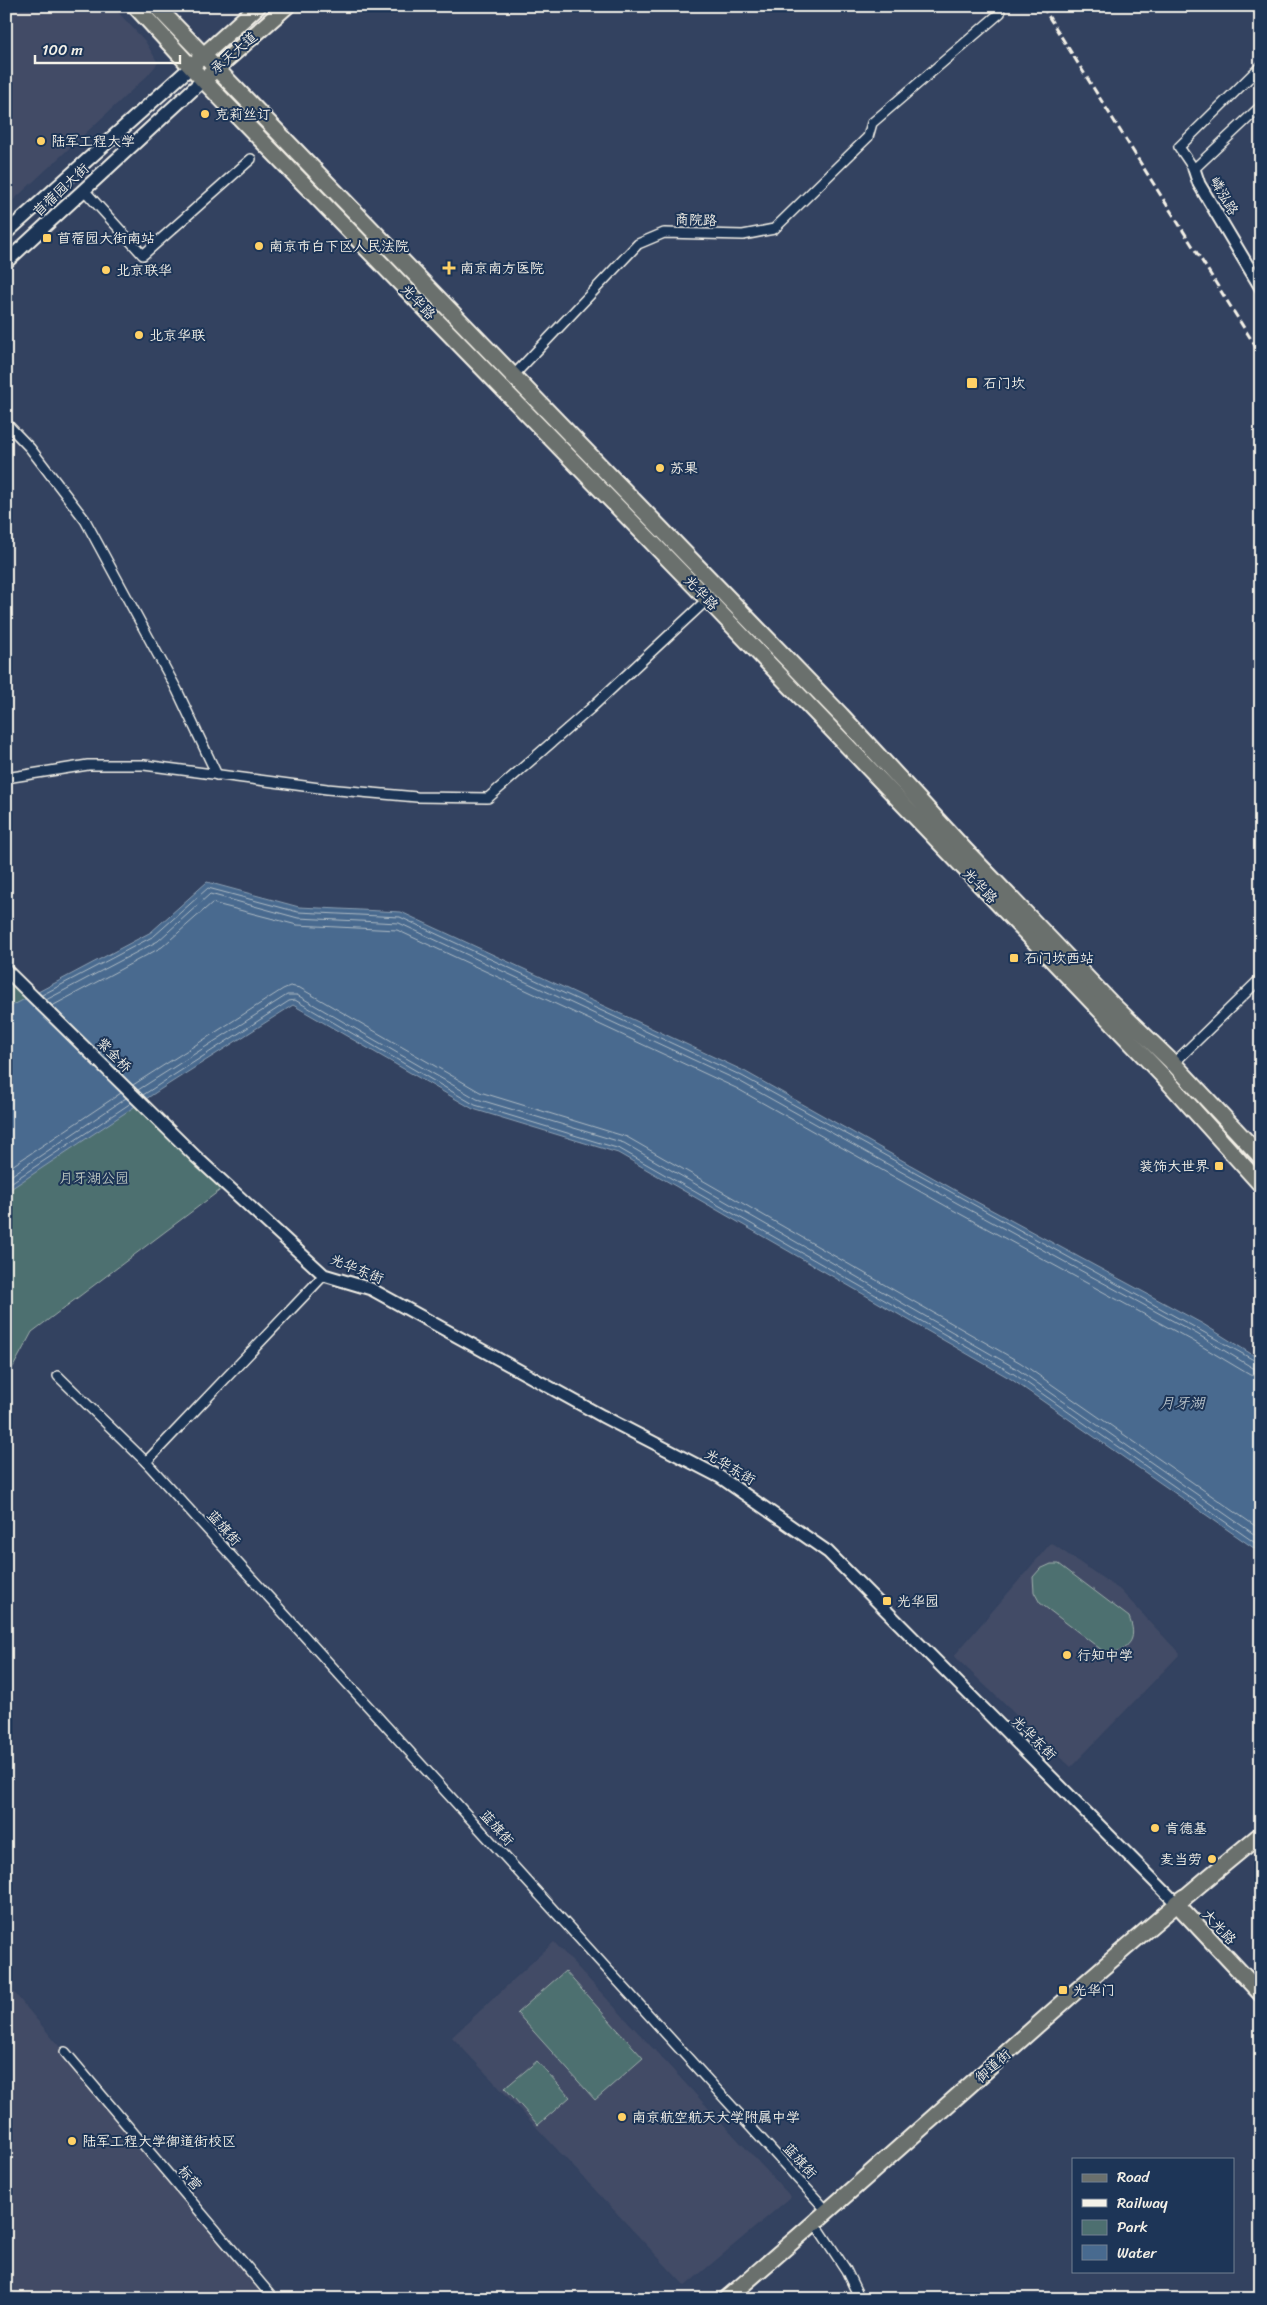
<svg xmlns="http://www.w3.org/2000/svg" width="1267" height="2305" font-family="Sriracha,'LXGW WenKai TC',sans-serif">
	<rect width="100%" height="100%" fill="#334260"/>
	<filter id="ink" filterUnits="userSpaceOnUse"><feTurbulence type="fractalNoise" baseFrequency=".02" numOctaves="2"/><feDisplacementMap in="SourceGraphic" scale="10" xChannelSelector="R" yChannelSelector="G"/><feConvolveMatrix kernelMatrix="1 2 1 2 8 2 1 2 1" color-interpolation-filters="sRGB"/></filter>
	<g filter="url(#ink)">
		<!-- built -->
		<g fill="#424b66">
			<polygon points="6,6 112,6 145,41 158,63 147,76 6,207"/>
			<polygon points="1051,1543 1120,1590 1180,1654 1071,1767 954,1656"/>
			<polygon points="554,1942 791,2197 685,2286 452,2037"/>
			<polygon points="6,1983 271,2299 6,2299"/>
		</g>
		<!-- green -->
		<g fill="#4d6f70" stroke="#a0b0ac">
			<polygon points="6,978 227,1185 32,1332 6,1380"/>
			<path d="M1051 1564H1059L1129 1617C1137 1637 1132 1647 1112 1653L1103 1651 1040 1603 1034 1592 1033 1577 1040 1569Z"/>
			<polygon points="565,1971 643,2058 595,2100 517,2013"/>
			<polygon points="537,2061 570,2097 538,2125 505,2088"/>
		</g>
		<!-- water -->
		<polygon fill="#486a8f" stroke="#8da0b3" points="207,882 299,907 401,912 744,1071 962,1194 1203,1324 1261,1360 1261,1553 1011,1379 618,1153 473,1109 293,1005 161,1089 6,1192 6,1009 151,932"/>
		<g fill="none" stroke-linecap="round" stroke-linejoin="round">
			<!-- shore -->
			<g stroke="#afbbc4" stroke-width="1">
				<polyline points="42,995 154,936 208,888 298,912 400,917 742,1076 1261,1364"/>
				<polyline points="46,1000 158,941 210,894 298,918 399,923 739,1081 957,1203 1197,1334 1253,1368 1261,1370"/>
				<polyline points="52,1006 162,947 212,903 297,925 397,930 736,1088 953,1210 1193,1341 1250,1375 1261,1377"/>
				<polyline points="133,1085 283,989 290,986 300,988 480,1092 627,1137 1021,1363 1261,1530"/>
				<polyline points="138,1090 287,995 297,995 477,1099 624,1143 1017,1369 1261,1539"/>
				<polyline points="143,1095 289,1001 295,1000 475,1105 620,1149 1014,1374 1261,1547"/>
				<polyline points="6,1170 121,1093"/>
				<polyline points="6,1179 126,1098"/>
				<polyline points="6,1186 131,1103"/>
			</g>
			<!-- minor casing -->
			<g stroke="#f4f1e8" stroke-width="12">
				<g id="minor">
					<polyline points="1261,66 1179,147 1194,169 1261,106"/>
					<polyline points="84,190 143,255 251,159"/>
					<polyline points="513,376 638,244 664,233 743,235 774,229 868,137 872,123 1000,13 997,6"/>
					<polyline points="6,423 30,448 85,520 177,690 217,775"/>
					<polyline points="6,778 88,765 144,765 327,789 417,797 488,798 590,709 710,597"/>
					<polyline points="1171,1066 1261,978"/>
					<polyline points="58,1376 146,1462 828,2212"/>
					<polyline points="146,1462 324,1275"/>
					<polyline points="65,2052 274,2299"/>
					<polyline points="815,2223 846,2270 860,2299"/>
				</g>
			</g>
			<!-- tertiary casing -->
			<g stroke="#f4f1e8" stroke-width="15">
				<g id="tertiary">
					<polyline points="1194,169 1199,184 1261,288"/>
					<polyline points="6,970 196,1157 324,1275 371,1289 602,1416 720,1477 828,1552 1181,1908"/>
				</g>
			</g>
			<!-- secondary casing -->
			<g stroke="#f4f1e8" stroke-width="16">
				<g id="secondary">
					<polyline points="6,233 192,66"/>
					<polyline points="6,262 203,80"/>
				</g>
			</g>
			<!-- primary casing -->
			<g stroke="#f4f1e8" stroke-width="19">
				<g id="primary">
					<polyline points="135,6 203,80 707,599 1162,1075 1261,1185"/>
					<polyline points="156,6 841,715 965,850 1112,1004 1173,1063 1261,1157"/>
					<polyline points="196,62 258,6"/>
					<polyline points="208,76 287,6"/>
					<polyline points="1184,1897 1176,1903 1261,1994"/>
					<path d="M726 2299C906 2146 1078 1983 1261 1834"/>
				</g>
			</g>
			<!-- minor -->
			<use href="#minor" stroke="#1d3557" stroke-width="9"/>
			<!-- tertiary -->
			<use href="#tertiary" stroke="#1d3557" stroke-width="11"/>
			<!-- secondary -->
			<use href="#secondary" stroke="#1d3557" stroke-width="12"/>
			<!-- primary -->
			<use href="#primary" stroke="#6b706d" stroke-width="15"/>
			<!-- rail -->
			<polyline stroke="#f4f1e8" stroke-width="3" stroke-dasharray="8 4" stroke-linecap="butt" points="1042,6 1261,355"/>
		</g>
	</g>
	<!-- markers -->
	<g fill="#ffd166" stroke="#1d3557" stroke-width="2">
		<circle cx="205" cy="114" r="5"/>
		<circle cx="41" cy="141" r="5"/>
		<rect x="42" y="233" width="10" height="10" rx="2.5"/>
		<circle cx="259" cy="246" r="5"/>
		<path d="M446.5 260.5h5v5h5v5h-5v5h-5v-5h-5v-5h5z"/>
		<circle cx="106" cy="270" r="5"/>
		<circle cx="139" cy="335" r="5"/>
		<rect x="966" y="377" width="12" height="12" rx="2.5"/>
		<circle cx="660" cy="468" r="5"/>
		<rect x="1009" y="953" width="10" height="10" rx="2.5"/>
		<rect x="1214" y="1161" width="10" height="10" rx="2.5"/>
		<rect x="882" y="1596" width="10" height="10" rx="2.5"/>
		<circle cx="1067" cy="1655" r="5"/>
		<circle cx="1155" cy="1828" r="5"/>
		<circle cx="1212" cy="1859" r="5"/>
		<rect x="1058" y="1985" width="10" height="10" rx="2.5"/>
		<circle cx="622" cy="2117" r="5"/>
		<circle cx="72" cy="2141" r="5"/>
	</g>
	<g text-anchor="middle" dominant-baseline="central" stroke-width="4" stroke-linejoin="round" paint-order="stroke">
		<!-- street labels -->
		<g font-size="14" fill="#f4f1e8" stroke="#1d3557">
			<text transform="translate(234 53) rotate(-41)">承天大道</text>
			<text transform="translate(61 190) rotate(-43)">苜蓿园大街</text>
			<text transform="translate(1224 196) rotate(60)">嶙泓路</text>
			<text transform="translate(696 220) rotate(2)">商院路</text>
			<text transform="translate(418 302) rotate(46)">光华路</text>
			<text transform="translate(701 593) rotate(46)">光华路</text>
			<text transform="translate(980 886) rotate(46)">光华路</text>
			<text transform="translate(114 1055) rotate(45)">紫金桥</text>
			<text transform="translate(357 1269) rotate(22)">光华东街</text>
			<text transform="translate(730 1467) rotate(31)">光华东街</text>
			<text transform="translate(224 1528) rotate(48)">蓝旗街</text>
			<text transform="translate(1034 1738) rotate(45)">光华东街</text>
			<text transform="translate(497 1828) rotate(48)">蓝旗街</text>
			<text transform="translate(1219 1927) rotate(47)">大光路</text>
			<text transform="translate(993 2066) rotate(-42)">御道街</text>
			<text transform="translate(800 2161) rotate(48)">蓝旗街</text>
			<text transform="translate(190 2178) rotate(50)">标营</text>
		</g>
		<!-- poi labels -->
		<g font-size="14" fill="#f4f1e8" stroke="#1d3557" text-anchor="start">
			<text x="215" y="114">克莉丝订</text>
			<text x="51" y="141">陆军工程大学</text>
			<text x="57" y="238">苜蓿园大街南站</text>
			<text x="269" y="246">南京市白下区人民法院</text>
			<text x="460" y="268">南京南方医院</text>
			<text x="116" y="270">北京联华</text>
			<text x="149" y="335">北京华联</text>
			<text x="983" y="383">石门坎</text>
			<text x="670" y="468">苏果</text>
			<text x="1024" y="958">石门坎西站</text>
			<text x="1209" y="1166" text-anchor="end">装饰大世界</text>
			<text x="897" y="1601">光华园</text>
			<text x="1077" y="1655">行知中学</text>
			<text x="1165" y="1828">肯德基</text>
			<text x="1202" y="1859" text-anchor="end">麦当劳</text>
			<text x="1073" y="1990">光华门</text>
			<text x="632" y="2117">南京航空航天大学附属中学</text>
			<text x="82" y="2141">陆军工程大学御道街校区</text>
		</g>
		<!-- park labels -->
		<g font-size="14" fill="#bac4be" stroke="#1d3557">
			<text x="94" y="1178">月牙湖公园</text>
		</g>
		<!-- water labels -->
		<g font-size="15" font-style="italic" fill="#b8c2c9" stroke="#1d3557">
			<text x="1182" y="1403">月牙湖</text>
		</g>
	</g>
	<!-- margin -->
	<rect width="1267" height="2305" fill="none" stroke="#1d3557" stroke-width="25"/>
	<rect x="12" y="12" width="1242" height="2280" fill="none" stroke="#f4f1e8" stroke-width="2" filter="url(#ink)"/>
	<!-- legend -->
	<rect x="1072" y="2158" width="162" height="115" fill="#1d3557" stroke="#738091"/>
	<rect x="1082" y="2174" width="25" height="8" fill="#6b706d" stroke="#738091"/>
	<text x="1117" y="2182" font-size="15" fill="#f4f1e8">Road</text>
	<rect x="1082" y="2199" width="25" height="8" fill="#f4f1e8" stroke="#738091"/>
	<text x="1117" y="2208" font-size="15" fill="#f4f1e8">Railway</text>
	<rect x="1082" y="2220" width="25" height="15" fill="#4d6f70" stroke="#738091"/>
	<text x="1117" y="2232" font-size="15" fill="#f4f1e8">Park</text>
	<rect x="1082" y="2245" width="25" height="15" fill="#486a8f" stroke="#738091"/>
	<text x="1117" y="2258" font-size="15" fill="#f4f1e8">Water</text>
	<!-- scale -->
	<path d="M35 55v8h145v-8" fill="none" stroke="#f4f1e8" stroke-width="2.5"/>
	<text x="42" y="55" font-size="15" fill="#f4f1e8" stroke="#1d3557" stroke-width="4" paint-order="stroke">100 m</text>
</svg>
